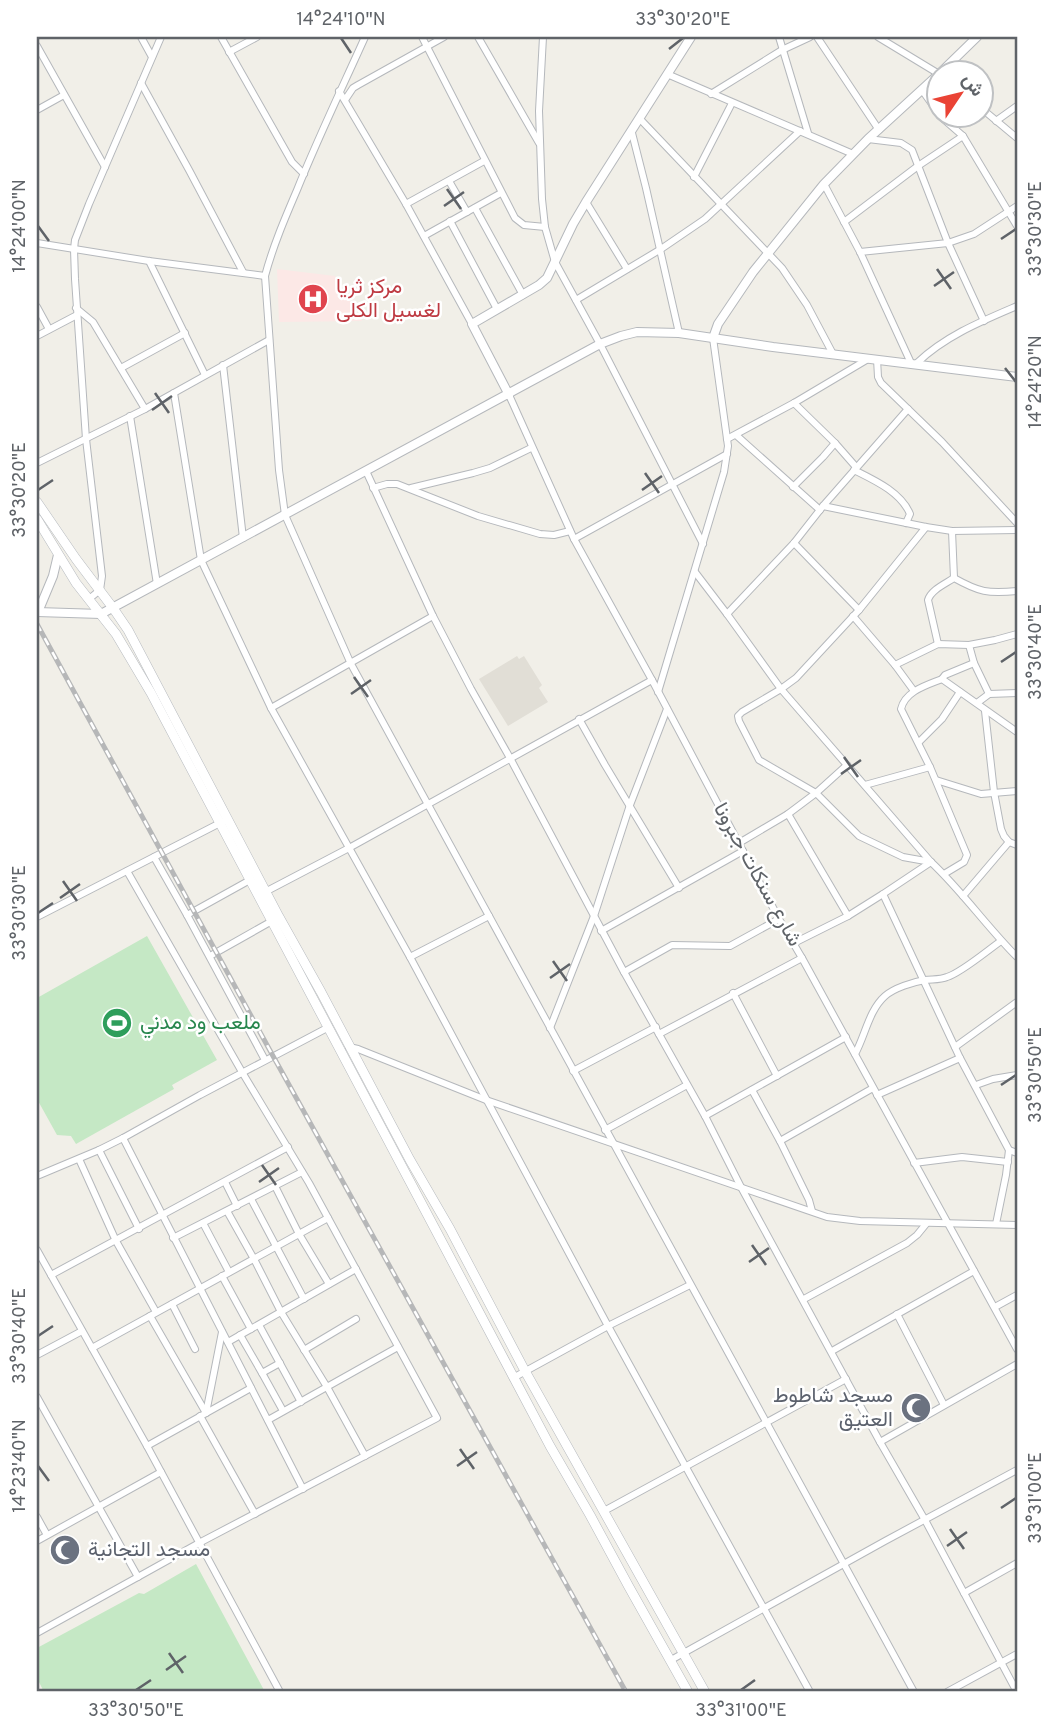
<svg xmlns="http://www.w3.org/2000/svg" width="1054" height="1729" font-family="Overpass,Vazirmatn,sans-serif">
	<rect width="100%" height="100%" fill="#f1efe8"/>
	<!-- education -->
	<polygon fill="#e1ded6" points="517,656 519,659 524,656 542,685 539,688 548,702 508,726 479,679"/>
	<!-- medical -->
	<polygon fill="#fce8e6" points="277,269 335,276 362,321 279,322"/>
	<!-- green -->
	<g fill="#c5e8c5">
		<polygon points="147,936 217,1060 172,1085 174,1089 76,1144 71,1136 57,1135 37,1099 37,998"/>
		<polygon points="196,1564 265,1692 44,1692 37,1678 37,1648 139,1593 144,1594"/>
	</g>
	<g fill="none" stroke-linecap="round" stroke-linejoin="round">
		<!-- minor casing -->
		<g stroke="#b5b8bc" stroke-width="8">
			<g id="minor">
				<polyline points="141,37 152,57"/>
				<polyline points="221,37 292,162 304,174"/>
				<path d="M365 37C342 88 318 138 297 190 285 218 273 246 265 276L279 470 285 515 351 664 914 1692"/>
				<polyline points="422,37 515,218 524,225 545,227"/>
				<polyline points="478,37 539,143"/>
				<polyline points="543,37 539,111 542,199 545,227 555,262 600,344 703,544"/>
				<polyline points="779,37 808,133"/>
				<polyline points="817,37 879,130"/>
				<polyline points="878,37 939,74"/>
				<polyline points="37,46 105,167"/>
				<polyline points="229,52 257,37"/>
				<polyline points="667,74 853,154"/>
				<polyline points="141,83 189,170 243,272"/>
				<polyline points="922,90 939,114"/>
				<polyline points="339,91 406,204 472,324"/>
				<polyline points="711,94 782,50 810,37"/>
				<polyline points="345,100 353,88 358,85 444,37"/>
				<polyline points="981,108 1017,138"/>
				<polyline points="37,110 64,95"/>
				<polyline points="940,116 963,136 1017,226"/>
				<polyline points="640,119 782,268 807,305 833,354"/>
				<polyline points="996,121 1017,106"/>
				<polyline points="632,133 646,188 679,333"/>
				<polyline points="868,139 901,143 912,150 948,243 984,321"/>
				<polyline points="694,177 732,103"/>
				<polyline points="449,181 467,212"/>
				<polyline points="824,184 860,252 911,363"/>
				<polyline points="586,202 627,269"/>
				<polyline points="406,204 484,161"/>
				<polyline points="475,208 523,295"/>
				<polyline points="450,221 497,309"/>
				<polyline points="844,222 918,166 963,136"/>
				<polyline points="424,236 501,193"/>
				<polyline points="37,243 149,261 265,276"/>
				<polyline points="860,252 948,243 974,234 1017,206"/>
				<polyline points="149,261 205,375"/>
				<polyline points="576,300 661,249 705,219 800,131"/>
				<polyline points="37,307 49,329"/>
				<polyline points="76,308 93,322 145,409"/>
				<polyline points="37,336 77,315"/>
				<polyline points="877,359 878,377 881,383 942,442 1017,523"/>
				<path d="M917 363C945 336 982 321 1017 306"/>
				<polyline points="223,365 243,538"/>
				<polyline points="121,368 185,333"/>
				<polyline points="174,393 201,560 271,708 410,957 608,1326 810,1692"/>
				<polyline points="509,395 574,539 652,680 779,919 802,958 1017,1349"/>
				<polyline points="794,403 835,443 856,467"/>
				<polyline points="130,416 157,584"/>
				<polyline points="736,435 820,510"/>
				<polyline points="727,439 794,403 868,359"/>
				<polyline points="37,463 145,409 269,340"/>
				<path d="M854 470C874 480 901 492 910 514L906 523"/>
				<polyline points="366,471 433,616 471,689 510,758 624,972 705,1116 741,1187 880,1442 925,1520 1017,1692"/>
				<polyline points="793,487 823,457 835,443"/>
				<polyline points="373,488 387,484 397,484 478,516 540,534 554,535 570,531"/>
				<polyline points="411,488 473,473 490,468 531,448"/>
				<polyline points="823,506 926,527 952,531 1017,530"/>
				<polyline points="926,527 859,610 796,678 781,689 742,712 738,716 739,721 759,760 816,793 859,836 903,857 931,862"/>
				<polyline points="952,531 954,578"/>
				<polyline points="574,539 727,454"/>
				<polyline points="794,543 859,610"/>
				<path d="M695 572 727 614 781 689 931 862C962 891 987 927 1017 957"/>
				<polyline points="89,599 100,590 102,576 86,439 75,279 74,249 75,240 89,204 161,37"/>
				<polyline points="727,614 794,543 823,506 908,409"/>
				<polyline points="853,616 895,665 914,691"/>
				<path d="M938 644 928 600C931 590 945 584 954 578 979 592 988 594 1017 591"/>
				<polyline points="969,645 974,663 989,694"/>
				<polyline points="895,665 938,644 969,645 995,640 1017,634"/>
				<polyline points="942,679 945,675 974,663"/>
				<polyline points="658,692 724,472 728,446 713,338"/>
				<polyline points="977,703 989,694 1017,693"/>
				<polyline points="271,708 433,616"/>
				<polyline points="985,711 994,792 1001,829 1004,836 1009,842 1017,845"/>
				<polyline points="579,719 605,765 679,888"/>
				<polyline points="919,742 942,719 960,692"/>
				<polyline points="936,780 981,794 1017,791"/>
				<polyline points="865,785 930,767"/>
				<polyline points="788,814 848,916"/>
				<polyline points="739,843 788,814 816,793 847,765"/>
				<polyline points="154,857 187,915 265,1060"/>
				<path d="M944 874 964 862 967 855 930 767 901 709C905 691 927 685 942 679L1017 732"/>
				<polyline points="265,892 349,848 652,680"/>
				<polyline points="883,894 960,1058 1009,1150 1017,1153"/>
				<polyline points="963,896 1009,842"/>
				<polyline points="187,915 250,880"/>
				<polyline points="37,917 222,822"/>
				<polyline points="601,931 743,851"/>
				<polyline points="794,943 848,916 883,894 931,862"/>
				<polyline points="210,956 272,921"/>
				<polyline points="410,957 489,916"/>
				<polyline points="624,972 672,945 730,946 779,919"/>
				<polyline points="733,993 777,1076"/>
				<polyline points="550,1028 594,916 630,805 667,709"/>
				<polyline points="659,1034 802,958"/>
				<polyline points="349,1047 358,1049 486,1100 827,1217 860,1221 1017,1225"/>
				<polyline points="955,1047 1017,1002"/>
				<path d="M855 1054C865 1036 869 1010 885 996 894 988 913 982 925 980 932 979 940 980 947 977 961 973 988 950 1001 941"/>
				<polyline points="573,1071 656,1027"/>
				<polyline points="976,1085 993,1079 1017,1075"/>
				<polyline points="752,1090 780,1141 809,1200 812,1211"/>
				<polyline points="877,1095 960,1058"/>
				<polyline points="705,1116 846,1037"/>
				<polyline points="605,1130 687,1085"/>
				<polyline points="123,1138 303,1489"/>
				<polyline points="780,1141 873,1088"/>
				<polyline points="99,1150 139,1229"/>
				<polyline points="79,1159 116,1241 156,1312"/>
				<polyline points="914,1163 962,1157 1008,1162"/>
				<polyline points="37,1176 99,1150 123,1138 200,1095 329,1027"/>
				<polyline points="225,1182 237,1206"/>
				<polyline points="275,1186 299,1234 329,1284"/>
				<polyline points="251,1199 304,1299"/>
				<polyline points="227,1211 254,1259 281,1312 327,1387 365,1456"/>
				<polyline points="203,1223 229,1272"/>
				<polyline points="996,1224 1006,1175 1009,1150"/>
				<polyline points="173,1238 302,1172"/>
				<polyline points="37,1250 147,1446 280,1692"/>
				<polyline points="51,1275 288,1147"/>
				<polyline points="222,1276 251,1329"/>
				<polyline points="804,1299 907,1243 917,1235 926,1224"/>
				<polyline points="172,1304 195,1349"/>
				<polyline points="995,1307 1017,1295"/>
				<polyline points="897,1314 944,1405"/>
				<polyline points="150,1316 206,1413"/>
				<polyline points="259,1325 301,1402"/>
				<polyline points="240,1335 262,1373 280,1363"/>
				<polyline points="228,1342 356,1269"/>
				<polyline points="92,1348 328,1218"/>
				<polyline points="304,1350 356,1319"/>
				<polyline points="832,1351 974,1271"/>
				<polyline points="37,1355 82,1331"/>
				<polyline points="262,1373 282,1409"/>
				<polyline points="513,1378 608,1326 690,1285"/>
				<polyline points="37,1397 138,1577"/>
				<polyline points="206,1413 222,1332"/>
				<polyline points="200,1416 255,1514"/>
				<polyline points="268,1420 398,1347"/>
				<polyline points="880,1442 1017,1364"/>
				<polyline points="147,1446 251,1388"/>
				<polyline points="604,1511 846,1379"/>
				<polyline points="37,1517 47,1535"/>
				<polyline points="37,1541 161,1472"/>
				<polyline points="964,1593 1017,1563"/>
				<polyline points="37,1633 199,1543 437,1418 309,1183 242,1072 127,871"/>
				<polyline points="671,1660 885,1541 1017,1470"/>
				<polyline points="947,1692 1017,1654"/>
			</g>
		</g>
		<!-- tertiary casing -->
		<g stroke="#b5b8bc" stroke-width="10">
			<g id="tertiary">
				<polyline points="939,74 977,37"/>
				<polyline points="713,338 718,324 753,272 824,184 868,139 939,74"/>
				<polyline points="509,395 472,324 539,285 547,278 573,224 586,202 691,37"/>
				<polyline points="37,612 101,614 600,344 621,336 637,332 679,333 773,347 1017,377"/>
				<polyline points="38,612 53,576 58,555"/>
			</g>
		</g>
		<!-- secondary casing -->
		<g stroke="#b6babf" stroke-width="10">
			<g id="secondary">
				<polyline points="37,502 76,559 113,608 128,630 279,917 321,992 410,1160 450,1229 525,1371 705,1692"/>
				<polyline points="37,519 76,583 116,634 151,693 550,1446 590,1515 629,1587 688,1692"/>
			</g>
		</g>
		<!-- minor -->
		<use href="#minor" stroke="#fff" stroke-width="6"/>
		<!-- tertiary -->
		<use href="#tertiary" stroke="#fff" stroke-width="8"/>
		<!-- secondary -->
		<use href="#secondary" stroke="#fff" stroke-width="9"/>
		<!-- rail casing -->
		<g stroke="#b6b7b8" stroke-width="5">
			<polyline id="rail" points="37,624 273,1056 626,1692"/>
		</g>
		<!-- rail -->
		<use href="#rail" stroke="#fff" stroke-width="2.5" stroke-dasharray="8" stroke-linecap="butt"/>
	</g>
	<!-- ticks -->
	<path fill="none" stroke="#5f6368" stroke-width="2.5" d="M341 38 351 53M669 49 683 38M447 189 461 209M444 206 464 192M38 226 49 241M1001 239 1016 229M937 269 951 289M934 286 954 272M1005 368 1016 382M155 393 169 413M152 410 172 396M645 473 659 493M38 490 53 480M642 490 662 476M1001 662 1016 652M354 677 368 697M351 694 371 680M844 757 858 777M841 774 861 760M63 881 77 901M60 898 80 884M38 913 53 903M553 961 567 981M550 978 570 964M1001 1085 1016 1075M262 1165 276 1185M259 1182 279 1168M752 1245 766 1265M749 1262 769 1248M38 1336 53 1326M460 1449 474 1469M38 1466 49 1481M457 1466 477 1452M1001 1508 1016 1498M950 1529 964 1549M947 1546 967 1532M169 1653 183 1673M166 1670 186 1656M136 1690 151 1680M741 1690 755 1680"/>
	<!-- icons -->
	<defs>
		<g id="hospital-disc" transform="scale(1.575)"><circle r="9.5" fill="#e0444e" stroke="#fff"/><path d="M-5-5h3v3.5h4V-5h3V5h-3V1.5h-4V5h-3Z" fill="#fff"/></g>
		<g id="stadium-disc" transform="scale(1.575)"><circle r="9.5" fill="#2e9e5b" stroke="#fff"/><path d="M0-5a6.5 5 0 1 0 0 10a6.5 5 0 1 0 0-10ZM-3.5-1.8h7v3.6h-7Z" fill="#fff"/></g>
		<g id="mosque-disc" transform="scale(1.575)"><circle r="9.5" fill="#6b7280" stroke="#fff"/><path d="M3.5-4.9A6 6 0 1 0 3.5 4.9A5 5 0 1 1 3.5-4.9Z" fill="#fff"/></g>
	</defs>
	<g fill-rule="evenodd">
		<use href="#hospital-disc" x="313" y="299"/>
		<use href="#stadium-disc" x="117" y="1023"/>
		<use href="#mosque-disc" x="916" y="1408"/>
		<use href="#mosque-disc" x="65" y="1550"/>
	</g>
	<g text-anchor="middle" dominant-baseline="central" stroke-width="5" stroke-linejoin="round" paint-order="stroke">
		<!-- health labels -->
		<g font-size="21" fill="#be3a42" stroke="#fff" text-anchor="start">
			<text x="336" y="287">مركز ثريا<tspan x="336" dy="24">لغسيل الكلى</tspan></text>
		</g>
		<!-- street labels -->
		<g font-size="21" fill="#5f6368" stroke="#fff">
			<text transform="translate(757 875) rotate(61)">شارع سنكات جبرونا</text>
		</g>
		<!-- leisure labels -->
		<g font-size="21" fill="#27864d" stroke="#fff" text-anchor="start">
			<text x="140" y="1023">ملعب ود مدني</text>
		</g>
		<!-- worship labels -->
		<g font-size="21" fill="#5b616d" stroke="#fff" text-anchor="end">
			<text x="893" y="1396">مسجد شاطوط<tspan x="893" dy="24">العتيق</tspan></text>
			<text x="88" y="1550" text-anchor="start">مسجد التجانية</text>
		</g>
	</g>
	<!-- border -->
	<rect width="1054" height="1729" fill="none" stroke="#ffffff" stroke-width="77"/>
	<!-- north arrow -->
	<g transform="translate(960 94) rotate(55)"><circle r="33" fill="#ffffff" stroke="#bfc1c3" stroke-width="2"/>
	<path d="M0-5L12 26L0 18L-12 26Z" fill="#ea4335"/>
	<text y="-10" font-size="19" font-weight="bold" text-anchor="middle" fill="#5f6368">ش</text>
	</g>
	<rect x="38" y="38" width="978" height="1652" fill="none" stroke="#5f6368" stroke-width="2.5"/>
	<g font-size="18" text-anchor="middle" fill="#5f6368">
		<text x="341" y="25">14°24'10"N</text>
		<text x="683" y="25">33°30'20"E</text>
		<text transform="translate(19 226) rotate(-90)" y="6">14°24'00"N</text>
		<text transform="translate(1035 229) rotate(-90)" y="6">33°30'30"E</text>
		<text transform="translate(1035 382) rotate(-90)" y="6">14°24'20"N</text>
		<text transform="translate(19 490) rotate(-90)" y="6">33°30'20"E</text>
		<text transform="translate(1035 652) rotate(-90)" y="6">33°30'40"E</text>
		<text transform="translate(19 913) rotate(-90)" y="6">33°30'30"E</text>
		<text transform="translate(1035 1075) rotate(-90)" y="6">33°30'50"E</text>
		<text transform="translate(19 1336) rotate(-90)" y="6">33°30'40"E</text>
		<text transform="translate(19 1466) rotate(-90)" y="6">14°23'40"N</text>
		<text transform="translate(1035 1498) rotate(-90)" y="6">33°31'00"E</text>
		<text x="136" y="1716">33°30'50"E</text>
		<text x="741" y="1716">33°31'00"E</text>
	</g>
</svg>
